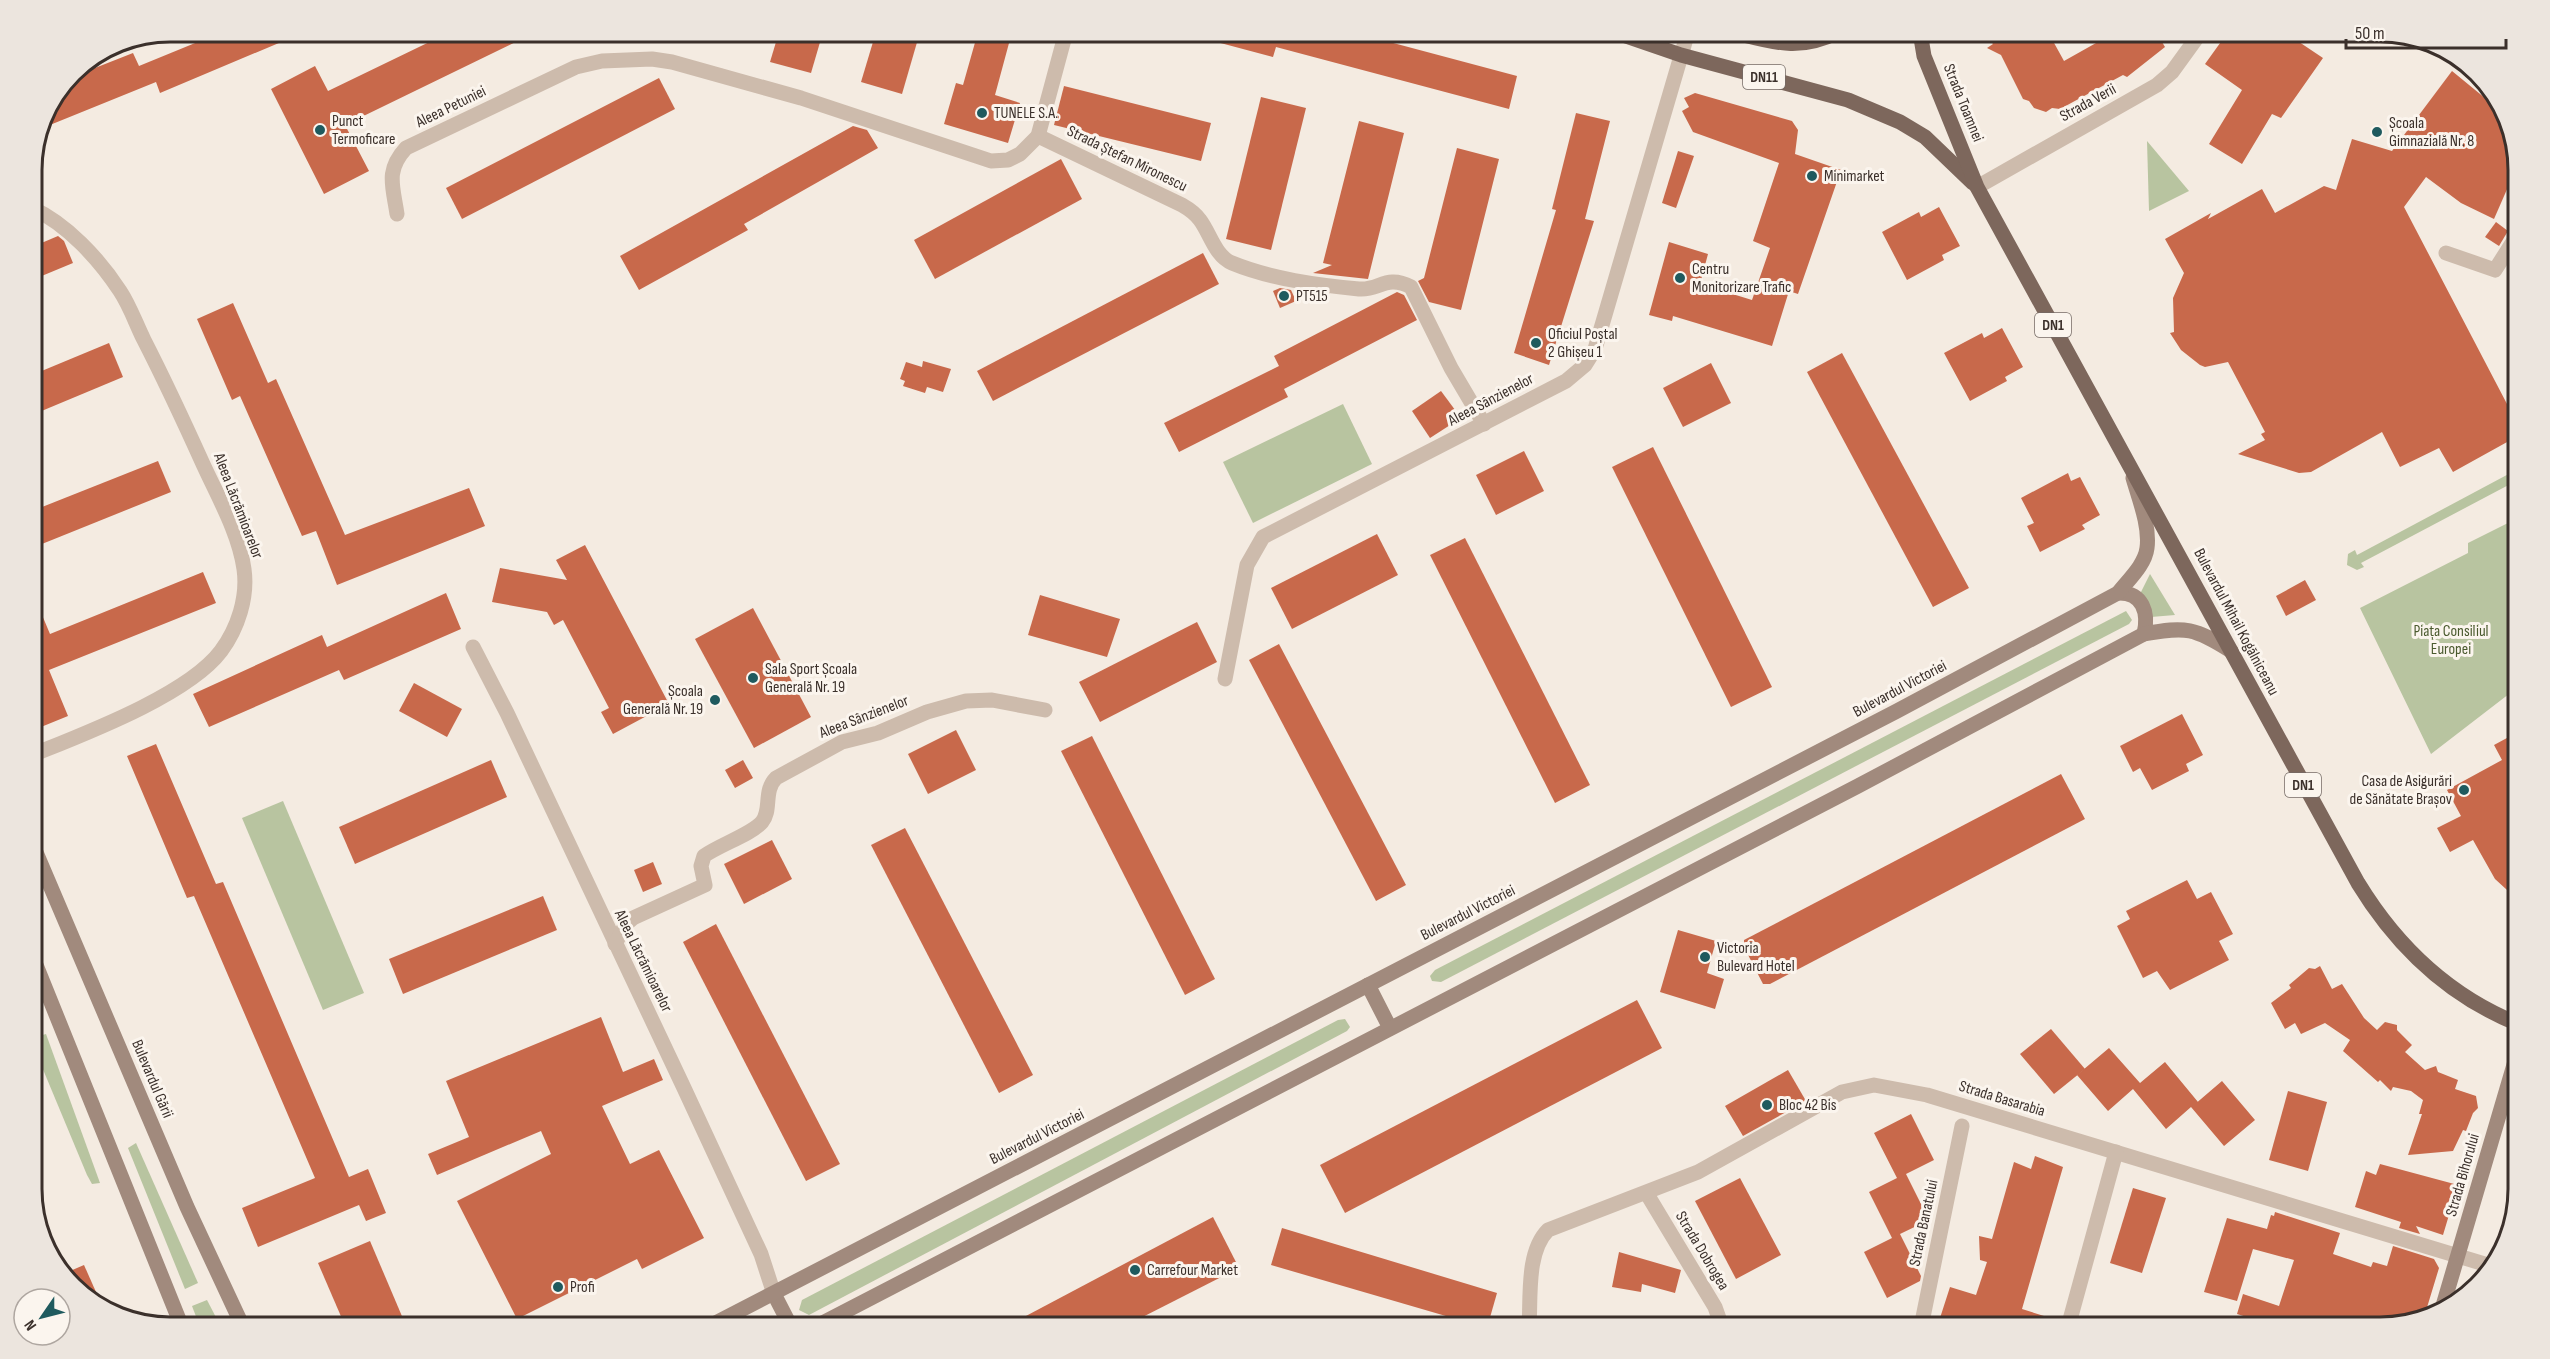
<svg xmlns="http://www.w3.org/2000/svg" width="2550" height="1359" font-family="'Sofia Sans Condensed',sans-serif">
	<rect width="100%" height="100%" fill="#f4ebe1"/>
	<!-- green -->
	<g fill="#b8c4a0">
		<polygon points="2147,141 2189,191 2149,211"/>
		<polygon points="1343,404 1372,464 1253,523 1223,462"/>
		<polygon points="2518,469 2518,480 2361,563 2364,567 2357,570 2347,565 2348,554 2355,550 2357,555"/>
		<polygon points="2518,518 2518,687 2431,754 2360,608 2468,553 2468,543"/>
		<polygon points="2150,574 2175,615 2151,617 2139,596"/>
		<polygon points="2126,611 2132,620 2129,624 1441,982 1432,981 1430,976 1435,970"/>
		<polygon points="283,801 364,993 323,1010 242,818"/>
		<polygon points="1345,1019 1350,1027 1347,1031 809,1315 799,1310 802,1300 1338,1020"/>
		<polygon points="46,1034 100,1183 92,1184 87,1175 32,1043 32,1038"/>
		<polygon points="136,1143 198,1283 185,1289 128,1148"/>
		<polygon points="207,1300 221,1327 200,1327 192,1306"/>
	</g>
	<!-- building -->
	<g fill="#c8694b">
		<polygon points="222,32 305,32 160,93 156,82 40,129 46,109 67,79 133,53 139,66"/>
		<polygon points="450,32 536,32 345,125 369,171 324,194 271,89 315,66 328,91"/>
		<polygon points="779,32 823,32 811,73 770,62"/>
		<polygon points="876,32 920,32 902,94 861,82"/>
		<polygon points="978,32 1012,32 995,95 1020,103 1008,143 944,124 956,83 963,85"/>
		<polygon points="1199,32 1352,32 1517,76 1509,109 1276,47 1273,57 1198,37"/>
		<polygon points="1983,32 2048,32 2064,61 2096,43 2090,32 2156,32 2165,47 2127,77 2123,75 2060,109 2052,108 2046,112 2034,108 2029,101 2023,99 2001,55 1987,48 1993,44"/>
		<polygon points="2228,32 2284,32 2323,58 2281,118 2272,114 2242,164 2209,144 2242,90 2205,64"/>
		<polygon points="2452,71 2502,112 2518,161 2518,194 2508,187 2494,219 2461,203 2426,177 2404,207 2518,425 2518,436 2453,472 2439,448 2400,467 2382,432 2311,472 2299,473 2238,454 2265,440 2261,434 2265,432 2228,362 2205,367 2200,365 2181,350 2170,333 2174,332 2173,298 2184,273 2165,239 2211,213 2208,219 2262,189 2275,213 2324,186 2336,190 2352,139 2392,151"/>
		<polygon points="659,78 675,109 462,219 446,188"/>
		<polygon points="1064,86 1211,123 1201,161 1054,125"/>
		<polygon points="1695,93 1792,121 1798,130 1795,154 1841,170 1798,294 1789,291 1772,346 1673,316 1672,321 1649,315 1669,242 1708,254 1700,284 1752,300 1770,248 1753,241 1779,163 1693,132 1682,111 1689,107 1684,98"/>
		<polygon points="1261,97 1306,108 1271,250 1226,239"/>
		<polygon points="1576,113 1610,121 1585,219 1594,221 1549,365 1514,353 1556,210 1552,209"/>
		<polygon points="1359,121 1404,133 1368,279 1313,273 1332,265 1323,263"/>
		<polygon points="853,126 867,130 878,148 744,224 748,230 639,290 620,256"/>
		<polygon points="1457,148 1499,159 1461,310 1429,302 1418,281 1424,278"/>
		<polygon points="1678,151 1694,156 1676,208 1662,203"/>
		<polygon points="1061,159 1082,199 935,279 914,240"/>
		<polygon points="1939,207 1960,246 1942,255 1944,260 1907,280 1882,232 1919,212 1921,217"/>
		<polygon points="2496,222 2508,231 2499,246 2485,237"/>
		<polygon points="58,236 64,241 73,263 32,280 32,247"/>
		<polygon points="1203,253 1219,284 993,401 977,371"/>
		<polygon points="1280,288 1291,290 1296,301 1280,308 1273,291"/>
		<polygon points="1397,292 1404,295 1417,320 1284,389 1288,397 1179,452 1164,423 1279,366 1274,356"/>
		<polygon points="233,303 268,383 276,379 345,535 469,488 485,526 337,585 316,531 302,536 240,396 232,400 197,319"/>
		<polygon points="2002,328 2023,367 2005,377 2007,381 1970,401 1944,353 1982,333 1984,338"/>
		<polygon points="109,343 123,377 32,415 32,375"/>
		<polygon points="1842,353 1969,588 1933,607 1807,372"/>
		<polygon points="923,361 951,369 943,392 927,387 925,393 903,386 905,381 900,379 906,362 922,367"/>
		<polygon points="1711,363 1731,403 1683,427 1663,388"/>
		<polygon points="1441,391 1461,418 1430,438 1412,411"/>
		<polygon points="1653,447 1772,687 1731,707 1612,467"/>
		<polygon points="1524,451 1544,491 1496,515 1476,475"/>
		<polygon points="158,461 171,492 32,548 32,511"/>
		<polygon points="2068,473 2071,481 2080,477 2100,515 2082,525 2085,529 2040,552 2027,526 2034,523 2021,498"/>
		<polygon points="1377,534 1398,575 1292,629 1271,588"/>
		<polygon points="1465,538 1590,785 1555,803 1430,555"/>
		<polygon points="585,545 669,704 613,734 601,712 609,708 563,620 554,625 547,612 492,602 500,568 567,580 556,560"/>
		<polygon points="203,572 216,603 49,670 68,716 41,727 32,704 32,591 50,634"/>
		<polygon points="2305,580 2316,600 2286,616 2276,596"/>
		<polygon points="446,593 461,629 344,680 339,670 209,727 193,694 322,635 327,647"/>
		<polygon points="1040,595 1120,619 1107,657 1028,635"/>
		<polygon points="753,608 811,717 754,748 695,639"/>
		<polygon points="1197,622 1217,662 1100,722 1079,682"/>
		<polygon points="1279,644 1406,885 1376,901 1249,660"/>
		<polygon points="414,683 462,709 447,737 399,711"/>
		<polygon points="2182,714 2203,755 2186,764 2189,771 2152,790 2140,768 2133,772 2120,746"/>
		<polygon points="956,730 976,770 928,794 908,754"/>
		<polygon points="2518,732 2518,808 2511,812 2518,825 2518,900 2495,879 2473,840 2450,852 2437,828 2461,816 2447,790 2502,760 2494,745"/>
		<polygon points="1092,736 1215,979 1185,995 1061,751"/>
		<polygon points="156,744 216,884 223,882 349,1177 368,1169 386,1213 366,1221 359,1205 258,1247 242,1208 315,1178 194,896 187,898 127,756"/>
		<polygon points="491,760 507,797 355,864 339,827"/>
		<polygon points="743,760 753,778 735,788 725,770"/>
		<polygon points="2061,774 2085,819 1770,984 1763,984 1744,947 1744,940"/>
		<polygon points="905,828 1033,1075 999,1093 871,845"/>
		<polygon points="772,840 792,879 744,904 724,864"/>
		<polygon points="653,862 662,884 643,892 634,870"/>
		<polygon points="2187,880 2197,899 2211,892 2233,934 2219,941 2229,960 2170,990 2157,971 2143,978 2117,926 2130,919 2126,911"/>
		<polygon points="543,896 557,930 403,994 389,959"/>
		<polygon points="716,924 840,1164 806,1181 683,942"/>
		<polygon points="1678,930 1716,941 1707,973 1724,979 1715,1009 1660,992"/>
		<polygon points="2320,966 2332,989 2342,984 2364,1018 2377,1030 2385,1022 2397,1025 2397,1030 2412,1045 2405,1052 2425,1070 2436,1066 2438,1072 2458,1080 2455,1089 2476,1096 2478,1108 2473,1113 2466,1131 2463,1130 2453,1151 2408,1155 2422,1114 2419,1114 2423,1100 2411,1091 2393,1087 2391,1091 2380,1080 2378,1082 2343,1051 2350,1040 2325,1023 2301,1034 2295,1023 2285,1029 2271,1003 2291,988 2289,985 2309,968 2315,969"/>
		<polygon points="1637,1000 1662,1048 1345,1213 1320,1165"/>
		<polygon points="601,1017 623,1072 654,1059 663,1080 602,1106 630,1164 659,1150 704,1238 642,1269 637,1259 517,1319 457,1201 551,1154 541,1131 437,1175 428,1154 469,1137 446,1081"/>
		<polygon points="2051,1029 2085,1069 2054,1094 2020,1054"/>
		<polygon points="2109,1048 2140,1083 2165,1062 2198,1102 2194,1105 2222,1081 2255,1120 2224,1146 2191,1107 2166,1129 2133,1089 2108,1111 2077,1075"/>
		<polygon points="1788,1070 1806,1101 1743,1136 1725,1106"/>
		<polygon points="2288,1091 2327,1102 2308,1171 2269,1160"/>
		<polygon points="1911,1114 1934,1160 1906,1174 1929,1220 1900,1234 1921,1276 1920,1281 1887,1298 1864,1252 1892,1238 1869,1192 1897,1178 1874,1133"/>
		<polygon points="2035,1156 2063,1167 2022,1309 2060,1321 2058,1328 1970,1328 1940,1318 1950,1287 1976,1295 1987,1262 1980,1260 1979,1236 1992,1239 2014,1162 2031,1169"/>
		<polygon points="2380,1164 2458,1185 2443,1235 2416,1226 2420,1234 2399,1228 2401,1222 2355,1207 2366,1171 2376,1175"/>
		<polygon points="1740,1178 1781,1255 1736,1279 1695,1201"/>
		<polygon points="2133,1188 2166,1198 2142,1273 2110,1263"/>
		<polygon points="2275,1212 2340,1233 2333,1254 2371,1267 2373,1262 2387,1266 2393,1246 2434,1259 2439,1268 2425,1314 2381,1328 2282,1328 2237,1314 2243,1294 2279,1306 2294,1260 2253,1249 2237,1301 2204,1292 2227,1218 2267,1229 2271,1215 2274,1216"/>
		<polygon points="1213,1217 1239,1268 1121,1328 1003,1328"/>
		<polygon points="1282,1228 1497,1293 1487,1328 1271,1265"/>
		<polygon points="370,1241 407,1328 346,1328 318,1263"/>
		<polygon points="1619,1252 1681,1270 1675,1293 1642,1284 1641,1292 1612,1287"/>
		<polygon points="84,1265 104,1310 63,1274"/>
	</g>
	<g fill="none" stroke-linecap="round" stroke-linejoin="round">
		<!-- street -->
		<g stroke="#cdbbac" stroke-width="15">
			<polyline points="322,32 340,32"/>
			<path d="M1038 136 1182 205C1189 209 1195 213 1200 220 1210 233 1215 256 1232 263 1271 279 1317 285 1359 289 1379 291 1386 274 1411 287L1451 368 1484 424"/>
			<polyline points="1977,187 2157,85 2172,72 2201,32"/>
			<path d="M32 208C67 224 99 259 120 291 130 306 136 324 144 340 165 381 184 422 203 464 218 497 239 533 244 569 248 597 238 628 221 651 188 695 84 734 32 755"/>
			<path d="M397 214C393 186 385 171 406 148L576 67 602 61 652 59 672 62 801 98 991 161 1008 160 1020 154 1038 136 1066 32"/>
			<polyline points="2446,253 2495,270 2518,234"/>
			<polyline points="473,647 507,713 684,1088 761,1254 774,1294"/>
			<polyline points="1225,679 1247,565 1263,537 1566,381 1585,365 1595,349 1688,32"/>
			<path d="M615 944 626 924 633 918 705 885 701 866 704 856C719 845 752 834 762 822 772 810 763 791 776 778L842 742 878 733 927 712 966 701 992 700 1045 710"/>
			<polyline points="1647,1194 1715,1307 1722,1327"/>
			<path d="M1529 1327C1531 1298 1526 1252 1548 1230L1698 1172 1842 1092 1874 1085 1927 1095 2491 1266"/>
			<polyline points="1921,1327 1962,1126"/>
			<polyline points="2068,1327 2116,1152"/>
		</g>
		<!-- secondary -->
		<g stroke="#a18a7d" stroke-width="15">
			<path d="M2118 593C2143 592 2149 613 2144 634"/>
			<polyline points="32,843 187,1207 243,1327"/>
			<polyline points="32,955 182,1327"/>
			<polyline points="1368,985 1390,1028"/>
			<polyline points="774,1294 791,1327"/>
			<polyline points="2442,1309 2518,1051"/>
			<path d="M708 1327 1897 711 2118 593C2128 580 2145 565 2147 548 2150 526 2139 499 2133 478"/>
			<path d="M815 1327 1858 786 2144 634C2186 626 2195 628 2231 651"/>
		</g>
		<!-- primary -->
		<g stroke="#7d675c" stroke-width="15">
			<polyline points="1614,32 1681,55 1848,100 1900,122 1925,137 1973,183"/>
			<path d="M1732 32C1773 42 1798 52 1838 32"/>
			<path d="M1920 32 1924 56 1977 187 2358 883C2397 947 2449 996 2518 1024"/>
		</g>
	</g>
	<!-- markers -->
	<g fill="#1f5a5e" stroke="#fbf5ee" stroke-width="2">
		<circle cx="982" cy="113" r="6"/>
		<circle cx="320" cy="130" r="6"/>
		<circle cx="2377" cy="132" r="6"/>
		<circle cx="1812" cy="176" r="6"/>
		<circle cx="1680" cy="278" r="6"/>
		<circle cx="1284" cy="296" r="6"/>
		<circle cx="1536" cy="343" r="6"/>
		<circle cx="753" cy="678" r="6"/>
		<circle cx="715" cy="700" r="6"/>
		<circle cx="2464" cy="790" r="6"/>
		<circle cx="1705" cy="957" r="6"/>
		<circle cx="1767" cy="1105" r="6"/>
		<circle cx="1135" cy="1270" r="6"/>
		<circle cx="558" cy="1287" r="6"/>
	</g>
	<g text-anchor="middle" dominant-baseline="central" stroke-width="6" stroke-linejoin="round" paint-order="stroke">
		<!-- shield labels -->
		<g fill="#fbf5ee" stroke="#756b66" stroke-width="1.5">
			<rect x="1743" y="65" width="42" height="24" rx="4.5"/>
			<rect x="2035" y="313" width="36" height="24" rx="4.5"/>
			<rect x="2285" y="773" width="36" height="24" rx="4.5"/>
		</g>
		<g font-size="15" font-weight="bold" fill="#3b302b">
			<text x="1764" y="77">DN11</text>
			<text x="2053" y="325">DN1</text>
			<text x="2303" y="785">DN1</text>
		</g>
		<!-- street labels -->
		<g font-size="16" fill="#3b302b" stroke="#fbf5ee">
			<text transform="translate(1963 103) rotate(68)">Strada Toamnei</text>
			<text transform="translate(2088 103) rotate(-29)">Strada Verii</text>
			<text transform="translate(451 107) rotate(-26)">Aleea Petuniei</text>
			<text transform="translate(1127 159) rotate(26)">Strada Ștefan Mironescu</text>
			<text transform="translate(1491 400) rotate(-28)">Aleea Sânzienelor</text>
			<text transform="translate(238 506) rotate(69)">Aleea Lăcrămioarelor</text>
			<text transform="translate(2236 622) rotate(62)">Bulevardul Mihail Kogălniceanu</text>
			<text transform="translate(1900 689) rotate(-28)">Bulevardul Victoriei</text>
			<text transform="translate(864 717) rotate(-21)">Aleea Sânzienelor</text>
			<text transform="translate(1468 913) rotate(-27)">Bulevardul Victoriei</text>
			<text transform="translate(643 961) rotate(64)">Aleea Lăcrămioarelor</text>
			<text transform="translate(152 1079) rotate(67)">Bulevardul Gării</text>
			<text transform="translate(2002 1099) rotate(17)">Strada Basarabia</text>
			<text transform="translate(1037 1137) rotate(-27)">Bulevardul Victoriei</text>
			<text transform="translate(2463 1175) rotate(-74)">Strada Bihorului</text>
			<text transform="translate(1924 1223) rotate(-78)">Strada Banatului</text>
			<text transform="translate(1702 1251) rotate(59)">Strada Dobrogea</text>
		</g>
		<!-- poi labels -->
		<g font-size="16" fill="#3b302b" stroke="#fbf5ee" text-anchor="start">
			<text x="994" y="113">TUNELE S.A.</text>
			<text x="332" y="121">Punct<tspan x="332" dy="18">Termoficare</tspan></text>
			<text x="2389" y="123">Școala<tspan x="2389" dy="18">Gimnazială Nr. 8</tspan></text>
			<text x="1824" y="176">Minimarket</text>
			<text x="1692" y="269">Centru<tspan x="1692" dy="18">Monitorizare Trafic</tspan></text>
			<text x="1296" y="296">PT515</text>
			<text x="1548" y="334">Oficiul Poștal<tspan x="1548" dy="18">2 Ghișeu 1</tspan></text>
			<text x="765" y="669">Sala Sport Școala<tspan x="765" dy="18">Generală Nr. 19</tspan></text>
			<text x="703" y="691" text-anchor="end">Școala<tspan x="703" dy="18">Generală Nr. 19</tspan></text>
			<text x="2452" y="781" text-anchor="end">Casa de Asigurări<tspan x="2452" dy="18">de Sănătate Brașov</tspan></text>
			<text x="1717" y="948">Victoria<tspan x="1717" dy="18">Bulevard Hotel</tspan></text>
			<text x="1779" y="1105">Bloc 42 Bis</text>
			<text x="1147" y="1270">Carrefour Market</text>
			<text x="570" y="1287">Profi</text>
		</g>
		<!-- park labels -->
		<g font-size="16" fill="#4a5a2e" stroke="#fbf5ee">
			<text x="2451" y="631">Piața Consiliul<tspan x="2451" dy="18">Europei</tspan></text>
		</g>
	</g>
	<!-- crop -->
	<path d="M0 0H2550V1359H0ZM170 42H2380A128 128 0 0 1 2508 170V1189A128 128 0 0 1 2380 1317H170A128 128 0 0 1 42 1189V170A128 128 0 0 1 170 42Z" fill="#ece5de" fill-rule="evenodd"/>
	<path fill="none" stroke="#3b302b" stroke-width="3" d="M170 42H2380A128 128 0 0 1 2508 170V1189A128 128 0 0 1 2380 1317H170A128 128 0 0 1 42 1189V170A128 128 0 0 1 170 42Z"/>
	<!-- north arrow -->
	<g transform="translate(42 1317) rotate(235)"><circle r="28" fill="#fbf5ee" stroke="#aea6a0" stroke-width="1.5"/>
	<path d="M0-4.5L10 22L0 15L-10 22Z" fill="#1f5a5e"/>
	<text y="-9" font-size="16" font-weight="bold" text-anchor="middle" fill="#3b302b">N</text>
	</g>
	<!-- scale -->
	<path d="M2346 39v9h160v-9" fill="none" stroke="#3b302b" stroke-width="3"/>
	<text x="2355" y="39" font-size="18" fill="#3b302b" stroke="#fbf5ee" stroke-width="4.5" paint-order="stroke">50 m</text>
</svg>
